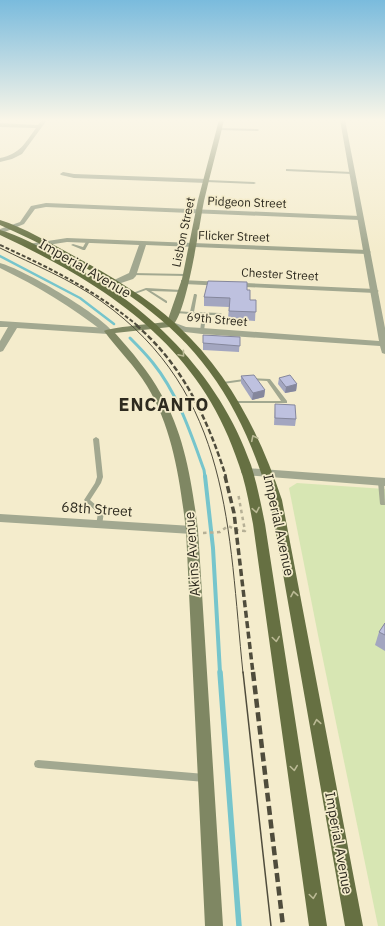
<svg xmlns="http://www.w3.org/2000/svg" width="385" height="926" font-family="'IBM Plex Sans',sans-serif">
	<rect width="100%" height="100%" fill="#f4eccc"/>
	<!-- green -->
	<polygon fill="#d7e6b3" points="297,483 385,489 385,926 378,926 320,645 289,488"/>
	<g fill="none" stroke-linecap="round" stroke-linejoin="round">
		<!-- stream-far3 -->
		<polyline stroke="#76c5cc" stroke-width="2.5" points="0,256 80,298 114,324"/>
		<!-- stream-far2 -->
		<path stroke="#76c5cc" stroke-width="3" d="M130 338C138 346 146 354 153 363 178 394 191 434 204 470L205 477"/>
		<!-- stream-far1 -->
		<polyline stroke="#76c5cc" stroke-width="4" points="205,476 213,548 220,673"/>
		<!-- stream -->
		<polyline stroke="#76c5cc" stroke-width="5.5" points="220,672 239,926"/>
		<!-- path -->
		<polyline stroke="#b6b096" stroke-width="2.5" stroke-dasharray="3.5 3.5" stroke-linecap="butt" points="203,533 220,532 228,526 237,530 245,531 238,493"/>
		<!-- service -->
		<g fill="#a2a890" fill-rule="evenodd">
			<polygon points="219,128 258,129 259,130 258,131 220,130"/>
			<polygon points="287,169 352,172 354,173 352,174 286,171 286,169"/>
			<polygon points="207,180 254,182 256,183 254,184 206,182 206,180"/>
			<polygon points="87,240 90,241 85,250 83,250 71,245 73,244 83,247"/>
			<polygon points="132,273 186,274 188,275 186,276 133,275 132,275"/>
			<polygon points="146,288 182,290 184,291 182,292 151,291 167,301 167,303 166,303 146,290 132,295 130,294"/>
			<polygon points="194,294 196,294 197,295 194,312 220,313 222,314 220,315 206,315 204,331 202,332 200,331 202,315 176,313 174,312 176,311 190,312"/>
			<polygon points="251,378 270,379 287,401 287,403 233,403 233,402 235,401 281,401 267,381 251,380 223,384 221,383 223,382"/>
			<polygon points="96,437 99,439 103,477 101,483 90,500 104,512 102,525 101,527 97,527 96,525 98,513 84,500 95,483 97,477 93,439"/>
			<polygon points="381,480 384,482 385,505 381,505 380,504 378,482"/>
			<polygon points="38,760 205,774 208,775 209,778 208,781 205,782 38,768 35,767 34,764 35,761"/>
		</g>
		<!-- minor -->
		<g fill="#a2a890" fill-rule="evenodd">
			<path d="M42 120H47L22 154 12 159 0 162V158C20 154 25 143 36 128L0 127V123L38 125Z"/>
			<polygon points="63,172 74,174 207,179 210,181 207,183 74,178 61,175 60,174"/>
			<polygon points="46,203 360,216 363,218 360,220 46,207 35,209 24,224 0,234 0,229 20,222 31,206"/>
			<polygon points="67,238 367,250 371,252 367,254 146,245 136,276 133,279 115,285 112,285 112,281 129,273 139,245 67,242 28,248 24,246 28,244"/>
			<polygon points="181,280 375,289 379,291 375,293 184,284 181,284"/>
			<polygon points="0,321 108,328 112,331 108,334 17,328 3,351 0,352 0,341 8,327 0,327"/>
			<polygon points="0,514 192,526 196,527 198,530 196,533 192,534 0,522"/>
		</g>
		<!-- tertiary -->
		<g fill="#a2a890" fill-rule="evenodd">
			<polygon points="340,120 345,120 385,328 385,354 382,353 380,346 202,334 185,332 167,326 166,324 167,322 170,321 186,327 202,328 379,341"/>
			<path d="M0 263C23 269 98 313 112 331L108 334 105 333C72 307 37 286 0 268Z"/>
			<polygon points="247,468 385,478 385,486 243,475 241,472 243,469"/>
		</g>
		<!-- secondary -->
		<path fill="#7f8763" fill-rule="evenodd" d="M219 120H224C218 147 210 174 204 201 200 220 186 323 170 327L115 333C132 352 149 372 161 394 185 435 192 484 198 530L223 926H205L186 530C180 481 173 429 147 386 135 366 118 350 104 331 107 328 157 323 167 322L182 279 198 200Z"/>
		<!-- primary -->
		<g fill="#667042" fill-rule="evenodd">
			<path d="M0 220C23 227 52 244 74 256 109 275 147 297 177 325 229 373 260 434 282 500L363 926H345L270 500C256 454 238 410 209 371 160 303 75 259 0 225Z"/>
			<path d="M0 230C22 236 43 249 63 260 147 304 219 373 251 465 257 484 261 504 265 524L327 926H309L253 524C249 504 246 484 239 465 201 346 107 285 0 235Z"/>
		</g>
		<!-- tram-far1 -->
		<path stroke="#4f4c3c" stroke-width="1" d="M0 248C34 265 70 279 101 301 232 394 228 529 243 673"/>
		<!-- tram -->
		<polyline stroke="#4f4c3c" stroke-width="1.5" points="243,672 271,926"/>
		<!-- rail-far3 -->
		<path stroke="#4f4c3c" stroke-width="2" stroke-dasharray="4 2" stroke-linecap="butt" d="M0 245C52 269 93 289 138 326"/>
		<!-- rail-far2 -->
		<path stroke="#4f4c3c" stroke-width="2.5" stroke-dasharray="5.5 2.5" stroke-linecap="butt" d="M136 325C183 365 208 420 226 477"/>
		<!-- rail-far1 -->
		<polyline stroke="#4f4c3c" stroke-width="3.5" stroke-dasharray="7 3.5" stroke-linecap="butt" points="225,476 234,513 253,673"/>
		<!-- rail -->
		<polyline stroke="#4f4c3c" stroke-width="4.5" stroke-dasharray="9 4.5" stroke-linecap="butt" points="253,672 283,926"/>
	</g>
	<!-- wall -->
	<g fill="#a3a6c0">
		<polygon points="247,290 250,300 256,300 255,321 228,319 229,307 204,306 204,297"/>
		<polygon points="203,335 240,337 239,352 203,350"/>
		<polygon points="241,376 265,390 264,397 252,400 241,383"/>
		<polygon points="279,378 297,384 296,391 285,393 278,384"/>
		<polygon points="275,404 296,419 295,426 274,425"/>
		<polygon points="385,623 385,651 375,645 379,632"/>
	</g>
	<!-- shaded-wall -->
	<g fill="#85879c">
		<polygon points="297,384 296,391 285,393 286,387"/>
		<polygon points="265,390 264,397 252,400 253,393"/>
	</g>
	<!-- building -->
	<g fill="#bec1df" stroke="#85879c">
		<polygon points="208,281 247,282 247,290 250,290 250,300 256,300 256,312 229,311 230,298 204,297"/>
		<polygon points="203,335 240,337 240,346 203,343"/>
		<polygon points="254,375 265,390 253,393 241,376"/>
		<polygon points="290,375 297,384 286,387 279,378"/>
		<polygon points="275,404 295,405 296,419 275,418"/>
		<polygon points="385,623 385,635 379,632"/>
	</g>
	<!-- one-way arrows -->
	<defs><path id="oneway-chevron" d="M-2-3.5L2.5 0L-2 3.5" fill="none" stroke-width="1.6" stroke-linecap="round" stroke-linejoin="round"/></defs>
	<g stroke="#bbba95">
		<use href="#oneway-chevron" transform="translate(182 354) rotate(50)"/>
		<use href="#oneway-chevron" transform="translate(254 438) rotate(-116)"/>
		<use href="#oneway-chevron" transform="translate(256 510) rotate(79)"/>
		<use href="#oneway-chevron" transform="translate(294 594) rotate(-100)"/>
		<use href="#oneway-chevron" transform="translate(276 639) rotate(82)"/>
		<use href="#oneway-chevron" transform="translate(317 722) rotate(-100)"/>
		<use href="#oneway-chevron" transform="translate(294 768) rotate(82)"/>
		<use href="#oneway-chevron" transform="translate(313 896) rotate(82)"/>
	</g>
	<!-- sky -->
	<linearGradient id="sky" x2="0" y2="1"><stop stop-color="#7abbdd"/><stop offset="0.48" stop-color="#faf6e8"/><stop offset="1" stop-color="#faf6e8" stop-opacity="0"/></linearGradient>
	<rect width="385" height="250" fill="url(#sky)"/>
	<g text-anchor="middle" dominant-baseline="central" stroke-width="3.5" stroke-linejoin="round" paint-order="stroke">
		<!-- far-street labels -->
		<g font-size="12" fill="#2e2b1f" stroke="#f4eccc">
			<text transform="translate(247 202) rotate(2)">Pidgeon Street</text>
			<text transform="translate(183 232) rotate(-78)">Lisbon Street</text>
			<text transform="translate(234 236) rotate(2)">Flicker Street</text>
			<text transform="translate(280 274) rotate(3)">Chester Street</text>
			<text transform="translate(217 319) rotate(5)">69th Street</text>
		</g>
		<!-- street labels -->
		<g font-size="14" fill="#2e2b1f" stroke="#f4eccc">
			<text transform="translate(85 268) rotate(30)">Imperial Avenue</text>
			<text transform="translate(97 509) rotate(4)">68th Street</text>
			<text transform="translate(279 525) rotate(78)">Imperial Avenue</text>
			<text transform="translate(192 554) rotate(-94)">Akins Avenue</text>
			<text transform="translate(339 843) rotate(80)">Imperial Avenue</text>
		</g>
		<!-- district labels -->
		<g font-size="18" font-weight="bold" letter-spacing="1" fill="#2e2b1f" stroke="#f4eccc">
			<text x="164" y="404">ENCANTO</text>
		</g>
	</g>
</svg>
